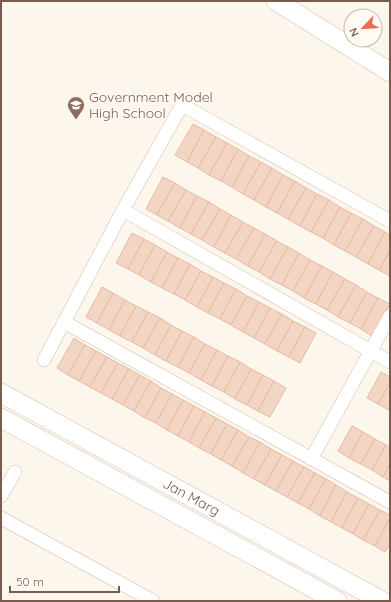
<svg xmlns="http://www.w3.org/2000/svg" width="391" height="602" font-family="Quicksand,sans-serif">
	<rect width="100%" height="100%" fill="#fdf6ec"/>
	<!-- building -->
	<g fill="#f3d5c3" stroke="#e6bba3">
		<polygon points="193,124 204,130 187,162 175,155"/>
		<polygon points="204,130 216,137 198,168 187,162"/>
		<polygon points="216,137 227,143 209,175 198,168"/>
		<polygon points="227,143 238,149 221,181 209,175"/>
		<polygon points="238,149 249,156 232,187 221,181"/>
		<polygon points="249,156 261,162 243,194 232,187"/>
		<polygon points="261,162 272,168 254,200 243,194"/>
		<polygon points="272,168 283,175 266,207 254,200"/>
		<polygon points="283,175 295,181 277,213 266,207"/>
		<polygon points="163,177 175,183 157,215 146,209"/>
		<polygon points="295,181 306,188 288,219 277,213"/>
		<polygon points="175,183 186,190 168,221 157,215"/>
		<polygon points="306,188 317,194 300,226 288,219"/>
		<polygon points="186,190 197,196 180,228 168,221"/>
		<polygon points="317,194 329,200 311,232 300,226"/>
		<polygon points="197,196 209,202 191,234 180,228"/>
		<polygon points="329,200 340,207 323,238 311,232"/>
		<polygon points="209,202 220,209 202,240 191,234"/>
		<polygon points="340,207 351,213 334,245 323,238"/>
		<polygon points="220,209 231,215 214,247 202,240"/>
		<polygon points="351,213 363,219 345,251 334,245"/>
		<polygon points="231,215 243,222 225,253 214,247"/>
		<polygon points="363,219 374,226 356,257 345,251"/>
		<polygon points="243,222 254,228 236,259 225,253"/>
		<polygon points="374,226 385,232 368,264 356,257"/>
		<polygon points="254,228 265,234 248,266 236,259"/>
		<polygon points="385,232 390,235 390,250 379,270 368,264"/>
		<polygon points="132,233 144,239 128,269 116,263"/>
		<polygon points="265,234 277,241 259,272 248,266"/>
		<polygon points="144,239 155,245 139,275 128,269"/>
		<polygon points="277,241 288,247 270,279 259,272"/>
		<polygon points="155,245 167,252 151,282 139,275"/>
		<polygon points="288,247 299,253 282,285 270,279"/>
		<polygon points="390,250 390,276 379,270"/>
		<polygon points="167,252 178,258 162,288 151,282"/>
		<polygon points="299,253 310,260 293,291 282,285"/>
		<polygon points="178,258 190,264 174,294 162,288"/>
		<polygon points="310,260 322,266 304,298 293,291"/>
		<polygon points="190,264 201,271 185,300 174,294"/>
		<polygon points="322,266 333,272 316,304 304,298"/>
		<polygon points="201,271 213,277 197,307 185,300"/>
		<polygon points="333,272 345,279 327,310 316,304"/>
		<polygon points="213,277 224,283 208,313 197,307"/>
		<polygon points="345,279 356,285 338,317 327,310"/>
		<polygon points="224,283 236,289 220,319 208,313"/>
		<polygon points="356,285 367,292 350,323 338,317"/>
		<polygon points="102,287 113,293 97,323 86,317"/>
		<polygon points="236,289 247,296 231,325 220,319"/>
		<polygon points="367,292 378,298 361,329 350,323"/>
		<polygon points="113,293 125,300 109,330 97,323"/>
		<polygon points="247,296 259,302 243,332 231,325"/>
		<polygon points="378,298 390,304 372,336 361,329"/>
		<polygon points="125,300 136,306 120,336 109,330"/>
		<polygon points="259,302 270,308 254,338 243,332"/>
		<polygon points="136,306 148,312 132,342 120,336"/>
		<polygon points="270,308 282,314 265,344 254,338"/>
		<polygon points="148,312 160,318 143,348 132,342"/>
		<polygon points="282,314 293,321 277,351 265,344"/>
		<polygon points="160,318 171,325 155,355 143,348"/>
		<polygon points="293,321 305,327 289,357 277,351"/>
		<polygon points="171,325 182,331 166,361 155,355"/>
		<polygon points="305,327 316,333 300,363 289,357"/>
		<polygon points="182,331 194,337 178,367 166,361"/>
		<polygon points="194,337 205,344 189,373 178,367"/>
		<polygon points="74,338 85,345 68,375 57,368"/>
		<polygon points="205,344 217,350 201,380 189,373"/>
		<polygon points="85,345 96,351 79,381 68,375"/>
		<polygon points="217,350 228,356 212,386 201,380"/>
		<polygon points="96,351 107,357 90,387 79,381"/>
		<polygon points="228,356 240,362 224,392 212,386"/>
		<polygon points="107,357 118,363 101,393 90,387"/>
		<polygon points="240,362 251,369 235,399 224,392"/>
		<polygon points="118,363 129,369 112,399 101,393"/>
		<polygon points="129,369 140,375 123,405 112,399"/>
		<polygon points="251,369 263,375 247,405 235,399"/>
		<polygon points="381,372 390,377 390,383 378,404 367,398"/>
		<polygon points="140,375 151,381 134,411 123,405"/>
		<polygon points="263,375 274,381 258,411 247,405"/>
		<polygon points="151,381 161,388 145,418 134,411"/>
		<polygon points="274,381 286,388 270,417 258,411"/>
		<polygon points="390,383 390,409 389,410 378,404"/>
		<polygon points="161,388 172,394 156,423 145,418"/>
		<polygon points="172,394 183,400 167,430 156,423"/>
		<polygon points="183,400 194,406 178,436 167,430"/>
		<polygon points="194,406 205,412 189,442 178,436"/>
		<polygon points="205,412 216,418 199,448 189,442"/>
		<polygon points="216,418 227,424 211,454 199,448"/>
		<polygon points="227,424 238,430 221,460 211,454"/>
		<polygon points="352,426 363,432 349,458 338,451"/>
		<polygon points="238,430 249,437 232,466 221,460"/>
		<polygon points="363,432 375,439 361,464 349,458"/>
		<polygon points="249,437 260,442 243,473 232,466"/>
		<polygon points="375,439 386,445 372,470 361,464"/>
		<polygon points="260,442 271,449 254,479 243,473"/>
		<polygon points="386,445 390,447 390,464 383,477 372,470"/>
		<polygon points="271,449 282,455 265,485 254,479"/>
		<polygon points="282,455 293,461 276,491 265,485"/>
		<polygon points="293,461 304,467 287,497 276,491"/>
		<polygon points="390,464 390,481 383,477"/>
		<polygon points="304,467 315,473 298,503 287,497"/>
		<polygon points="315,473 326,479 309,509 298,503"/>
		<polygon points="326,479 336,485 320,516 309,509"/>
		<polygon points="336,485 347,492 331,522 320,516"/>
		<polygon points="347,492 358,498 342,528 331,522"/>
		<polygon points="358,498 369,504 353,534 342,528"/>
		<polygon points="369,504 380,510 363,540 353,534"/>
		<polygon points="380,510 390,515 390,518 375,546 363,540"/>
		<polygon points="390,518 390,544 385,552 375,546"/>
	</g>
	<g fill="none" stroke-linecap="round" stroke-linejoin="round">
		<!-- street casing -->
		<g stroke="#d1beb0" stroke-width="14">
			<g id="street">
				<polyline points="123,210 390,362"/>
				<polyline points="64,322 390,502"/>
				<polyline points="44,360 123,210 182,105 390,221"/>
				<polyline points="311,459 390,316"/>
				<polyline points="1,496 15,472"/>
				<polyline points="1,518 153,601"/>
			</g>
		</g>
		<!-- secondary casing -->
		<g stroke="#d6c0b0" stroke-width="20">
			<g id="secondary">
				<polyline points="276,1 390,72"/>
				<path id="s1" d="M1 393 382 601"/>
				<polyline points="1,418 337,601"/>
			</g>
		</g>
		<!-- street -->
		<use href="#street" stroke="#fff" stroke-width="13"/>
		<!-- secondary -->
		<use href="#secondary" stroke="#fff" stroke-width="19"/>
	</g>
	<!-- icons -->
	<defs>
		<g id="school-pin" transform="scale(0.9)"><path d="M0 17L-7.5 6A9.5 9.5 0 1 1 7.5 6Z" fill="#8d6e63" stroke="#fffaf3"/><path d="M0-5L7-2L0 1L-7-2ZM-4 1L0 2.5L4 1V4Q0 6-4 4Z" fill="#fff"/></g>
	</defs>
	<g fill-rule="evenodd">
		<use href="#school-pin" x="76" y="105"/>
	</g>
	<g text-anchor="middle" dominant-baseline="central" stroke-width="3.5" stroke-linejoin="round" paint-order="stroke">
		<!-- education labels -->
		<g font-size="14" fill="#785e54" stroke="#fffaf3" text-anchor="start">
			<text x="89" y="97">Government Model<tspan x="89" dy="16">High School</tspan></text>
		</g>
		<!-- street labels -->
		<g font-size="14" fill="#7a5c4d" stroke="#fffaf3">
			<text stroke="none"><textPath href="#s1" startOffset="217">Jan Marg</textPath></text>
		</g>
	</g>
	<!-- border -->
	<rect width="391" height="602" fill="none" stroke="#7a5c4d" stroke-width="4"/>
	<!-- north arrow -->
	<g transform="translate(363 28) rotate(245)"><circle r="19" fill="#fffaf3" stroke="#cabbb1"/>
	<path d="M0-3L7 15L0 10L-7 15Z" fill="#e76f51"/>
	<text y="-6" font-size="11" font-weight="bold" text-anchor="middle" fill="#7a5c4d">N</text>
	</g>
	<!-- scale -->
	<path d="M10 586v6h109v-6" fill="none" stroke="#7a5c4d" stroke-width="2"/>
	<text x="16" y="586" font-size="12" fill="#7a5c4d" stroke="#fffaf3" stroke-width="3" paint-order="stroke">50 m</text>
</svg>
